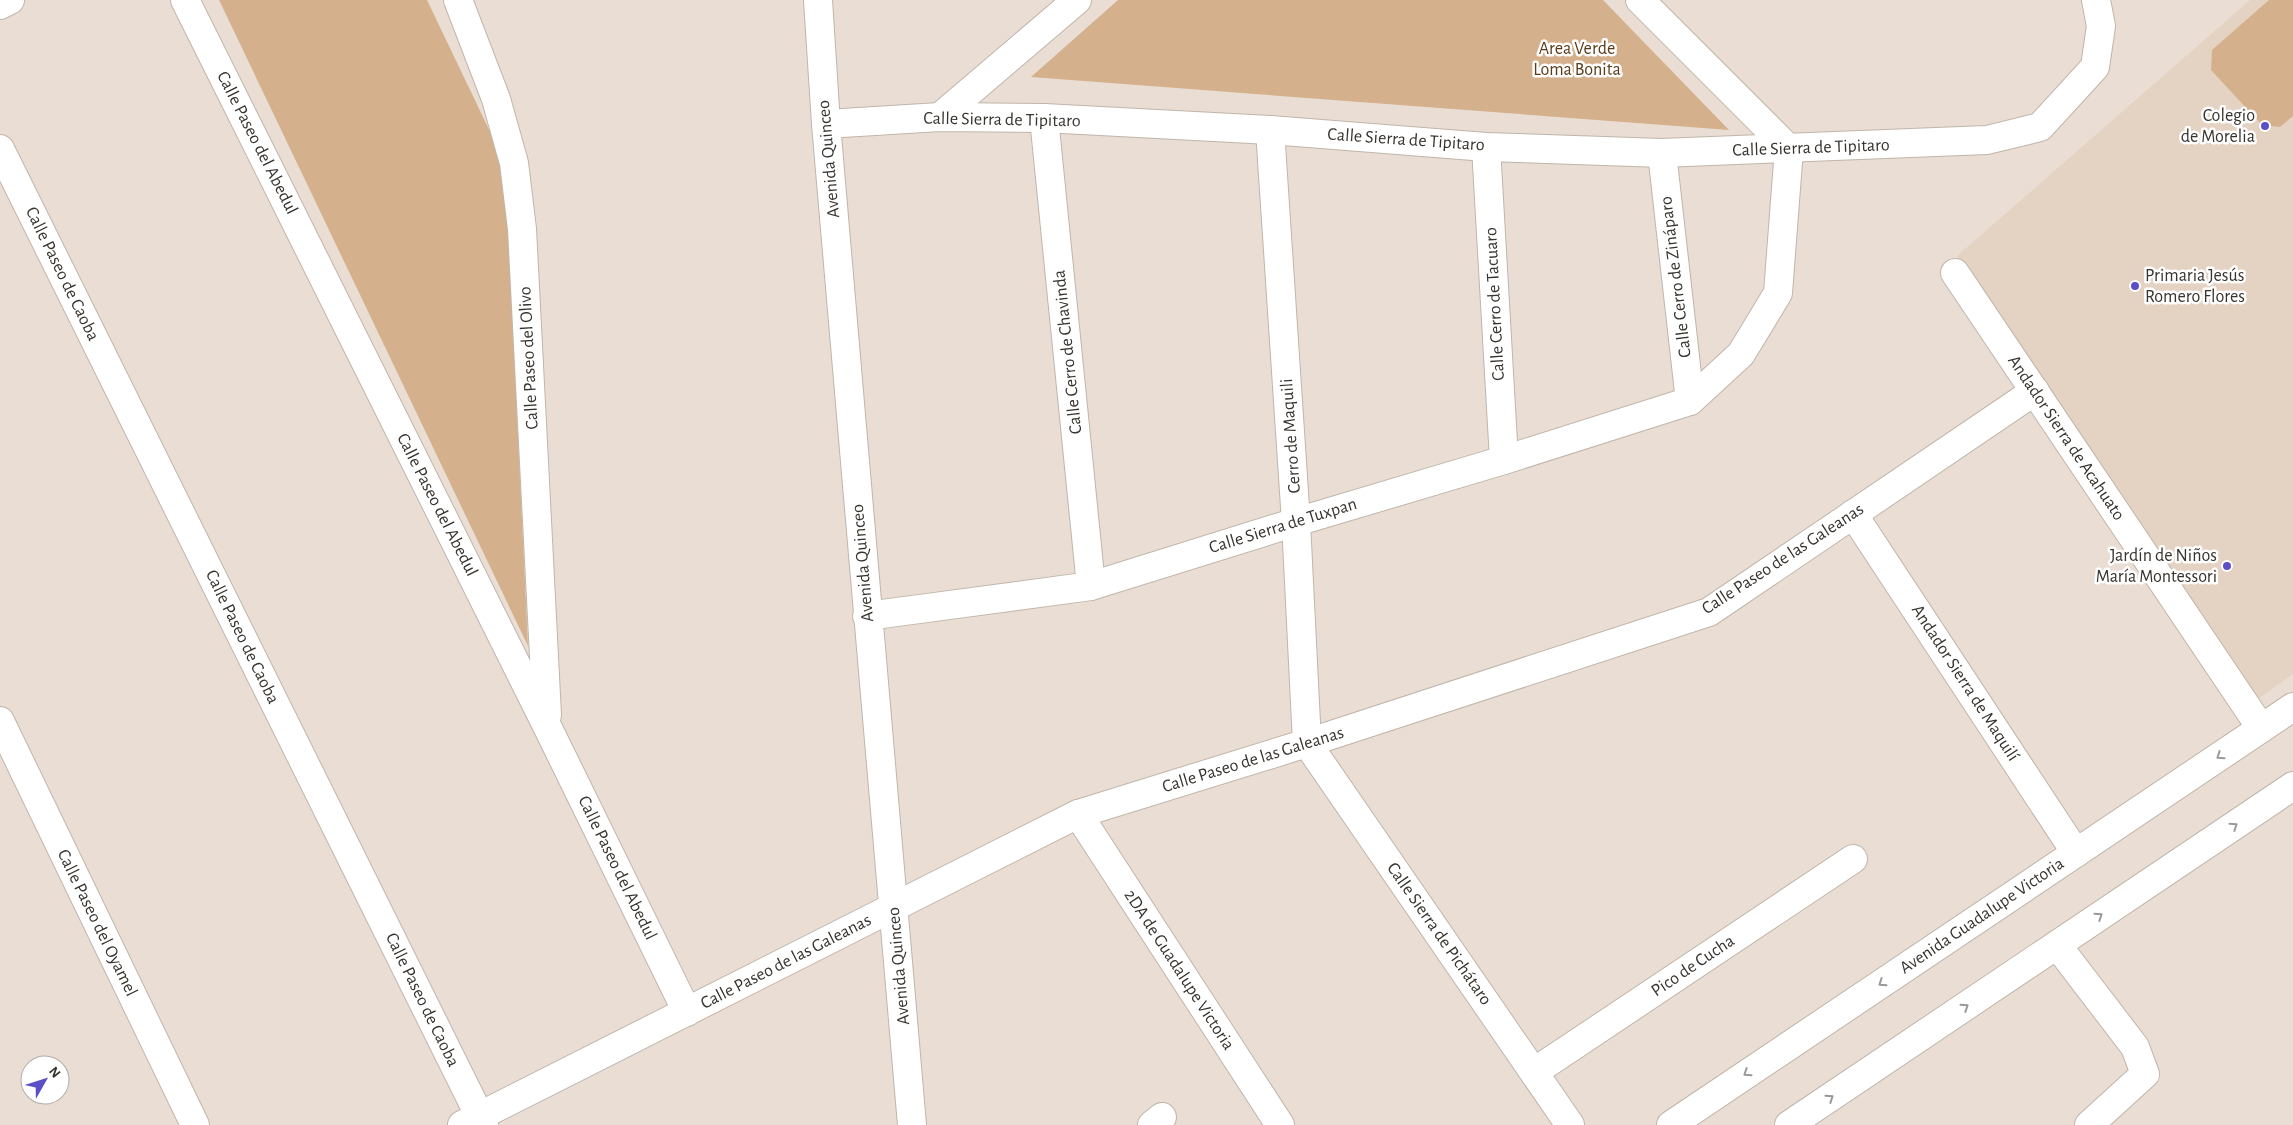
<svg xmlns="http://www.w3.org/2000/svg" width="2293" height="1125" font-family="'Alegreya Sans',sans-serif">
	<rect width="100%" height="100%" fill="#eaded4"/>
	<!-- built -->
	<polygon fill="#e4d2c2" points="2250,0 2293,0 2293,674 2252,703 1957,256"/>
	<!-- park -->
	<g fill="#d5b08c">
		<polygon points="219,0 427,0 505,163 528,646"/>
		<polygon points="1118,0 1603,0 1729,130 1031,77"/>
		<polygon points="2269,0 2293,0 2293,116 2280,127 2262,125 2211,70 2212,50"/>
	</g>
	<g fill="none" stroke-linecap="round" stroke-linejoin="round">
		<!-- minor casing -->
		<g stroke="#c0b5aa" stroke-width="30">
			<g id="minor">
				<polyline points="185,0 547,726 687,1012"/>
				<polyline points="458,0 496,99 514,163 522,229 547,715"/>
				<polyline points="818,0 826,124 912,1125"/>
				<polyline points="0,5 10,0"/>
				<polyline points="940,117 1077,0"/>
				<polyline points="1044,118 1091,586"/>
				<polyline points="826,124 940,117 1044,118 1270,130 1486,147 1662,153 1987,140 2040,127 2095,67 2101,26 2096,0"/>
				<polyline points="1270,130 1296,522 1307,743"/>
				<polyline points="1486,147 1504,460"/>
				<polyline points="0,149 484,1125"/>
				<polyline points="1662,153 1690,401"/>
				<polyline points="1955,273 2261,728"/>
				<polyline points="1853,514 2076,853"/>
				<polyline points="867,616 1091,586 1296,522 1504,460 1690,401 1741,354 1778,293 1789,149 1640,0"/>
				<polyline points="0,721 195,1125"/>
				<polyline points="1307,743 1570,1125"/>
				<polyline points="1078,814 1280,1125"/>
				<polyline points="2057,945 2135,1047 2145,1074 2089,1125"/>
				<polyline points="1534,1072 1853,859"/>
				<polyline points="462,1125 1078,814 1307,743 1709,612 2035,391"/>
				<polyline points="1152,1125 1162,1117"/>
			</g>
		</g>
		<!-- major casing -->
		<g stroke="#c0b5aa" stroke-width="30">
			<g id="major">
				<polyline points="1671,1125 2293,707"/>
				<polyline points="1789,1125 2293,786"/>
			</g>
		</g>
		<!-- minor -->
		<use href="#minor" stroke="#fff" stroke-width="28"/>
		<!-- major -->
		<use href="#major" stroke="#fff" stroke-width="28"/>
	</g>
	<!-- one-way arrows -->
	<defs><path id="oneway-chevron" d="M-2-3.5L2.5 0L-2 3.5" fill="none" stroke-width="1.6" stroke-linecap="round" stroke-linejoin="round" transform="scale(1.25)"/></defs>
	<g stroke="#9b9996">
		<use href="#oneway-chevron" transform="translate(2220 756) rotate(146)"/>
		<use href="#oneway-chevron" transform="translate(2234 826) rotate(-34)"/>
		<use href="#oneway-chevron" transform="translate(2099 916) rotate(-34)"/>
		<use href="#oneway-chevron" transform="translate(1882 983) rotate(146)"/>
		<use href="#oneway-chevron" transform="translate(1965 1007) rotate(-34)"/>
		<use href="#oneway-chevron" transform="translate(1747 1073) rotate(146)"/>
		<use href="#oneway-chevron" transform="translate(1830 1098) rotate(-34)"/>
	</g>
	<!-- markers -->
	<g fill="#5b4fc8" stroke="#fff" stroke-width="2">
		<circle cx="2265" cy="126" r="5"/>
		<circle cx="2135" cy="286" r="5"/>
		<circle cx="2227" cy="566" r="5"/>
	</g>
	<g text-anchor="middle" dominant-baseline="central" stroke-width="5" stroke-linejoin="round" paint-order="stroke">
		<!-- park labels -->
		<g font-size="18" fill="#5a3b19" stroke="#fff">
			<text x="1577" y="49">Area Verde<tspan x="1577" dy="21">Loma Bonita</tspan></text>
		</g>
		<!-- poi labels -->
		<g font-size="18" fill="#37332e" stroke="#fff" text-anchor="end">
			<text x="2255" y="116">Colegio<tspan x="2255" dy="21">de Morelia</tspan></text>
			<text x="2145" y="276" text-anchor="start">Primaria Jesús<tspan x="2145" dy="21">Romero Flores</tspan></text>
			<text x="2217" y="556">Jardín de Niños<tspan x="2217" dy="21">María Montessori</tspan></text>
		</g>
		<!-- street labels -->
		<g font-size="18" fill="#37332e" stroke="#fff">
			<text transform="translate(1002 120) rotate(1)">Calle Sierra de Tipitaro</text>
			<text transform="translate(1406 140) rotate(4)">Calle Sierra de Tipitaro</text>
			<text transform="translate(257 143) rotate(63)">Calle Paseo del Abedul</text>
			<text transform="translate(1811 148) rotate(-2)">Calle Sierra de Tipitaro</text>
			<text transform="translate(829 159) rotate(-95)">Avenida Quinceo</text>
			<text transform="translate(62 274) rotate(64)">Calle Paseo de Caoba</text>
			<text transform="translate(1676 277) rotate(-97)">Calle Cerro de Zináparo</text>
			<text transform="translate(1495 304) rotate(-93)">Calle Cerro de Tacuaro</text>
			<text transform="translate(1068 352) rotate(-96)">Calle Cerro de Chavinda</text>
			<text transform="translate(529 358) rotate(-93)">Calle Paseo del Olivo</text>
			<text transform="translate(1291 436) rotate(-94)">Cerro de Maquili</text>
			<text transform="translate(2066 438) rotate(56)">Andador Sierra de Acahuato</text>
			<text transform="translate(437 505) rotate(63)">Calle Paseo del Abedul</text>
			<text transform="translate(1283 526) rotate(-17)">Calle Sierra de Tuxpan</text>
			<text transform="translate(1783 559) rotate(-33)">Calle Paseo de las Galeanas</text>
			<text transform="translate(863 563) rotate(-95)">Avenida Quinceo</text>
			<text transform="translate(242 637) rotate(64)">Calle Paseo de Caoba</text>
			<text transform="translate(1965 683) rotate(57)">Andador Sierra de Maquilí</text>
			<text transform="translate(1253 760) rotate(-17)">Calle Paseo de las Galeanas</text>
			<text transform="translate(617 868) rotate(64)">Calle Paseo del Abedul</text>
			<text transform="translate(1982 916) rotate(-34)">Avenida Guadalupe Victoria</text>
			<text transform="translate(97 923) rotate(64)">Calle Paseo del Oyamel</text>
			<text transform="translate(1439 934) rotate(55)">Calle Sierra de Pichátaro</text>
			<text transform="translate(786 962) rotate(-27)">Calle Paseo de las Galeanas</text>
			<text transform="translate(899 966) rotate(-95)">Avenida Quinceo</text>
			<text transform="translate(1693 966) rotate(-34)">Pico de Cucha</text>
			<text transform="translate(1179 970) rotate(57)">2DA de Guadalupe Victoria</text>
			<text transform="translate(422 1000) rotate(64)">Calle Paseo de Caoba</text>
		</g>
	</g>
	<!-- north arrow -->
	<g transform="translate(45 1080) rotate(51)"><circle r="24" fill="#ffffff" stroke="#afadab"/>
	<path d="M0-4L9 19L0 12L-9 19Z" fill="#5b4fc8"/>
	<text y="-8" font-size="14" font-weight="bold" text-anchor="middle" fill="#37332e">N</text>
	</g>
</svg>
